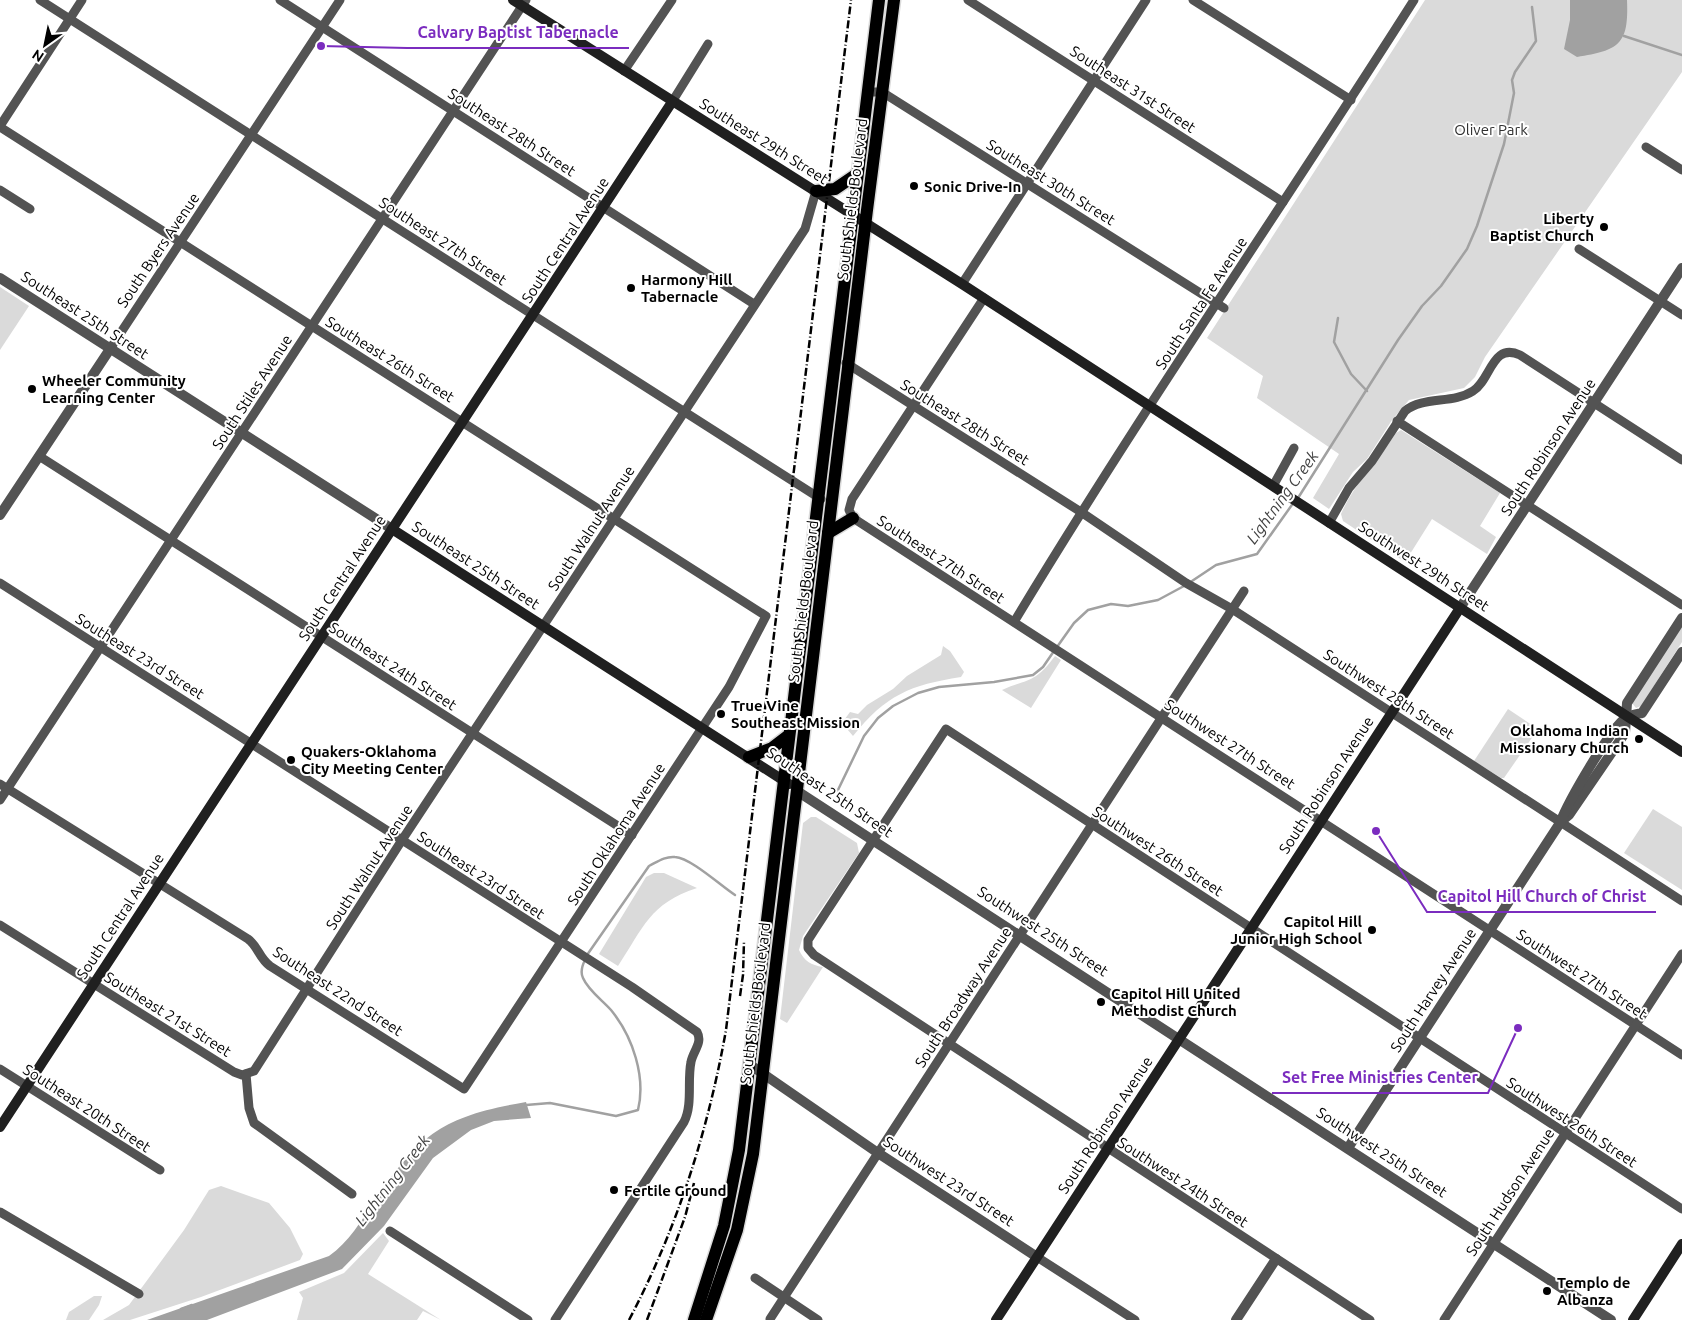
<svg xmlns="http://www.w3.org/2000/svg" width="1682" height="1320" font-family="Ubuntu,sans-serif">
	<rect width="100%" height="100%" fill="#fff"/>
	<!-- green -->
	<g fill="#dadada">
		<polygon points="1425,0 1682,0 1682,72 1485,357 1475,377 1464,388 1409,400 1392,420 1367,459 1353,472 1329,509 1313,498 1339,454 1257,398 1263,376 1207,338"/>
		<polygon points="0,287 29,306 0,350"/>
		<path d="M1401 430 1500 493 1480 526 1496 537 1487 554 1432 519 1405 562 1343 521 1341 514C1353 485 1379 460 1396 433Z"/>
		<polygon points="1682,625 1682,642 1641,706 1636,708 1632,703"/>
		<path d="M943 646 950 651 964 672 961 677C910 685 886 695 853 736L842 723 850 712 858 714 867 705 893 689 907 676 941 655Z"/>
		<path d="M1055 656 1061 660 1031 708 1002 690C1030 678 1035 683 1055 656Z"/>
		<polygon points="1508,709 1538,729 1504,778 1501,778 1474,761"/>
		<polygon points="1653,809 1682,827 1682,890 1624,853"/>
		<path d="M811 817H816L857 843 859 853 803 936 799 950C804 961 811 965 823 967L787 1023 780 1019 803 823Z"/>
		<path d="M654 873H664L697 888C649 904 644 927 618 966L599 954 646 877Z"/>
		<polygon points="221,1186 269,1203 290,1228 303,1254 300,1260 201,1297 130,1320 103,1320 129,1305 184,1230 209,1190"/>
		<polygon points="383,1233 389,1241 368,1274 441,1320 423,1311 417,1320 297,1320 303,1298 299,1292 344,1273"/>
		<polygon points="94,1296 102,1296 99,1305 89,1320 66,1320 69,1312"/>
	</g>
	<!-- water -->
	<g fill="#a1a1a1">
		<path d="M1570 0H1627C1629 45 1619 50 1577 57L1564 49 1570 20Z"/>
		<path d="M526 1102 531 1118 494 1121 471 1130 433 1158 384 1226 342 1269 207 1320H147L329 1256C349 1242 361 1221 375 1200 421 1132 445 1116 526 1102Z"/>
	</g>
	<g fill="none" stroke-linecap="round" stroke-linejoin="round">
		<!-- stream -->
		<g stroke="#a1a1a1" stroke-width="2.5">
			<polyline points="1624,36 1682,55"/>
			<polyline points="1338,318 1334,342 1351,374 1367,391"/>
			<polyline points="1298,498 1398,340 1422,306 1441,286 1467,249 1477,226 1504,144 1514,93 1512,80 1515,72 1536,41 1532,7"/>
			<polyline points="1189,583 1216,565 1257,554 1294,502"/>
			<polyline points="1057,647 1074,623 1088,610 1111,604 1128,606 1158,600 1184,586"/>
			<polyline points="837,792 864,736 878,718 893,706 918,693 939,687 994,682 1033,675 1043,667 1054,651"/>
			<path d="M587 955 649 866C657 862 665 856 675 857 691 858 721 886 735 895"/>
			<path d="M526 1105 550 1103 616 1116 638 1110C646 1077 633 1037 611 1010 602 1000 588 990 583 978 580 972 582 966 585 960"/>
			<polyline points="181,1309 192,1305"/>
		</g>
		<!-- primary casing -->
		<g stroke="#dbdbdb" stroke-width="15">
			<g id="primary">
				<polyline points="816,191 835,189 857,174"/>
				<polyline points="828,533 853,518"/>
				<polyline points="749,757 772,748 789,735"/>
				<polyline points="694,1320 724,1226 739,1150 879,0"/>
				<polyline points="706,1320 737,1230 753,1154 867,210 894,0"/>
			</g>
		</g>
		<!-- minor -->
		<g stroke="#535353" stroke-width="9">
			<polyline points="40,0 821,499"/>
			<polyline points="280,0 754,304"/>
			<polyline points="968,0 1283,202"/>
			<polyline points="1193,0 1351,100"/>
			<polyline points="624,71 672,0"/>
			<polyline points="867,92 882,92 1224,308"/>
			<polyline points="672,102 708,44"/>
			<polyline points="0,126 82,0"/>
			<path d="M0 127 766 616 729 687 464 1089 270 966C259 958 258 946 248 939L0 784"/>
			<polyline points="1646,147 1682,170"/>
			<polyline points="0,190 30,209"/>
			<polyline points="1579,249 1682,315"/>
			<polyline points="962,284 1146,0"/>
			<polyline points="984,298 852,499 849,510 853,518 1682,1055"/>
			<polyline points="110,349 340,0"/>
			<polyline points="846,363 1081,512 1186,583 1232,609 1682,901"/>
			<polyline points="1397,421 1682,605"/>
			<polyline points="39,456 632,835"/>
			<polyline points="1273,486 1294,448"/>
			<path d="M1329 523 1349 488 1372 461 1405 411C1423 396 1453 404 1473 391 1491 380 1492 342 1520 355L1682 460"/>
			<path d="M0 583 632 987 697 1032C703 1043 693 1051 691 1062 687 1081 693 1104 684 1122L555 1320"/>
			<path d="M1014 622C1141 411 1282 208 1414 0"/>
			<polyline points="0,800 526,0"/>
			<polyline points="0,925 234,1072 242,1075 254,1071 402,840 805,229 816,191"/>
			<polyline points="0,1069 160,1170"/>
			<polyline points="246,1074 249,1108 254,1123 352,1194"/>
			<polyline points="0,1212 139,1294"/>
			<polyline points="390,1231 528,1320"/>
			<polyline points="1037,1257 1135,1320"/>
			<polyline points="755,1278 818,1320"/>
			<polyline points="770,1319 1244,591"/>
			<polyline points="1370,1320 814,955 808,948 808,940 817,926 946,729 1682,1209"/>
			<polyline points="1444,1320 1682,954"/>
		</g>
		<!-- tertiary -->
		<g stroke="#535353" stroke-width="10">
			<polyline points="0,278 392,529"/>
			<polyline points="0,515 110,349"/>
			<polyline points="1460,608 1682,268"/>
			<polyline points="797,791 1611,1320"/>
			<polyline points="1563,820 1569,815 1625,733 1627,703 1682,618"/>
			<polyline points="749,1064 878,1153 1037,1257"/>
			<path d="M1348 1148 1560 823C1568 802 1610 728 1627 717 1631 715 1637 714 1642 713L1682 652"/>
			<polyline points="1236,1320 1276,1259"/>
		</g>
		<!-- secondary -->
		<g stroke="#202020" stroke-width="10">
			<polyline points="513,0 962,284 1682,752"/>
			<polyline points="392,529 789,784"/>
			<polyline points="0,1127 672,102"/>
			<polyline points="996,1320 1460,608"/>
			<polyline points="1633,1320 1682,1244"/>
		</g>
		<!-- primary -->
		<use href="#primary" stroke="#000" stroke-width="12"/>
		<!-- rail -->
		<g stroke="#000" stroke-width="2.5" stroke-dasharray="8 2.5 1 2.5" stroke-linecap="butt">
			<polyline points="740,996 743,975 744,941"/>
			<path d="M629 1320C677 1229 708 1131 726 1030L851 0"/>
			<polyline points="647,1320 685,1217 694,1183"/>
		</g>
	</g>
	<!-- markers -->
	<g fill="#000" stroke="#fff" stroke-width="2">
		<circle cx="914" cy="186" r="5"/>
		<circle cx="1604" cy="227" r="5"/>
		<circle cx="631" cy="288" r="5"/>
		<circle cx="32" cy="389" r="5"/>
		<circle cx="721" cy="714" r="5"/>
		<circle cx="1639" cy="739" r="5"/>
		<circle cx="291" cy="760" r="5"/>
		<circle cx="1372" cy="930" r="5"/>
		<circle cx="1101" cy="1002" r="5"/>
		<circle cx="614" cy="1190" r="5"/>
		<circle cx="1547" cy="1291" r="5"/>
	</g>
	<g text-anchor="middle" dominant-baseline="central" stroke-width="4" stroke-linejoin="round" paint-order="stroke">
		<!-- street labels -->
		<g font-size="15" fill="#000" stroke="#fff">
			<text transform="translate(1133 89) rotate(33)">Southeast 31st Street</text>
			<text transform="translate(512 132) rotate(33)">Southeast 28th Street</text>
			<text transform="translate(764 141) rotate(32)">Southeast 29th Street</text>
			<text transform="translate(1051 182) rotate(32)">Southeast 30th Street</text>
			<text transform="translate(852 199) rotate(-83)">South Shields Boulevard</text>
			<text transform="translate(565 240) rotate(-57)">South Central Avenue</text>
			<text transform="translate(443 241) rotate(33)">Southeast 27th Street</text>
			<text transform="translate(158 250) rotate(-56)">South Byers Avenue</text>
			<text transform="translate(1201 303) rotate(-57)">South Santa Fe Avenue</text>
			<text transform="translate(85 315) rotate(33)">Southeast 25th Street</text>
			<text transform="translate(390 359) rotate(32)">Southeast 26th Street</text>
			<text transform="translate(252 392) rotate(-57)">South Stiles Avenue</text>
			<text transform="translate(965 422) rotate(32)">Southeast 28th Street</text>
			<text transform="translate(1548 447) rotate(-57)">South Robinson Avenue</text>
			<text transform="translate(591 528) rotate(-57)">South Walnut Avenue</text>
			<text transform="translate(941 559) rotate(33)">Southeast 27th Street</text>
			<text transform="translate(476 565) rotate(33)">Southeast 25th Street</text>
			<text transform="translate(1424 566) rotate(33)">Southwest 29th Street</text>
			<text transform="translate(342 578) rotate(-57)">South Central Avenue</text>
			<text transform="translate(803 601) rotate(-83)">South Shields Boulevard</text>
			<text transform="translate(140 656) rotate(32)">Southeast 23rd Street</text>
			<text transform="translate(393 666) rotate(33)">Southeast 24th Street</text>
			<text transform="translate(1389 694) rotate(33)">Southwest 28th Street</text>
			<text transform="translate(1230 744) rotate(33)">Southwest 27th Street</text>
			<text transform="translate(1326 785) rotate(-57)">South Robinson Avenue</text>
			<text transform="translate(830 792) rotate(34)">Southeast 25th Street</text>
			<text transform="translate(616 834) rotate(-57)">South Oklahoma Avenue</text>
			<text transform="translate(1158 851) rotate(33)">Southwest 26th Street</text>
			<text transform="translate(369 867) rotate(-57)">South Walnut Avenue</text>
			<text transform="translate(481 875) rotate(33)">Southeast 23rd Street</text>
			<text transform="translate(120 916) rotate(-57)">South Central Avenue</text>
			<text transform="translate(1043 931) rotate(33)">Southwest 25th Street</text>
			<text transform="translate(1582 974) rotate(33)">Southwest 27th Street</text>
			<text transform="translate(1433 990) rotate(-57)">South Harvey Avenue</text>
			<text transform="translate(338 991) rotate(33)">Southeast 22nd Street</text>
			<text transform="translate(963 997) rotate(-57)">South Broadway Avenue</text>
			<text transform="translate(755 1003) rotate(-83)">South Shields Boulevard</text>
			<text transform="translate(168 1014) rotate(32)">Southeast 21st Street</text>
			<text transform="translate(87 1108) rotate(33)">Southeast 20th Street</text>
			<text transform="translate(1572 1122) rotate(33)">Southwest 26th Street</text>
			<text transform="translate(1105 1125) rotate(-57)">South Robinson Avenue</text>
			<text transform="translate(1382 1152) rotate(33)">Southwest 25th Street</text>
			<text transform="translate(949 1181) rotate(33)">Southwest 23rd Street</text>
			<text transform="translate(1183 1182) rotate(33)">Southwest 24th Street</text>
			<text transform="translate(1510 1192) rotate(-57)">South Hudson Avenue</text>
		</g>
		<!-- park labels -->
		<g font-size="15" fill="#313131" stroke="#fff">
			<text x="1491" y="129">Oliver Park</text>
		</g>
		<!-- poi labels -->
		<g font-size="15" font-weight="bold" fill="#000" stroke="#fff" text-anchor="start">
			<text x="924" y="186">Sonic Drive-In</text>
			<text x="1594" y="218" text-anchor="end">Liberty<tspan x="1594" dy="17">Baptist Church</tspan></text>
			<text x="641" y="279">Harmony Hill<tspan x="641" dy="17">Tabernacle</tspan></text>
			<text x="42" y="380">Wheeler Community<tspan x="42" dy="17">Learning Center</tspan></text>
			<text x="731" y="705">True Vine<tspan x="731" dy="17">Southeast Mission</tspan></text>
			<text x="1629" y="730" text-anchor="end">Oklahoma Indian<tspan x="1629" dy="17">Missionary Church</tspan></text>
			<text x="301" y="751">Quakers-Oklahoma<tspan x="301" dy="17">City Meeting Center</tspan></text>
			<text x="1362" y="921" text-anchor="end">Capitol Hill<tspan x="1362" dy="17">Junior High School</tspan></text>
			<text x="1111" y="993">Capitol Hill United<tspan x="1111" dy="17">Methodist Church</tspan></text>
			<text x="624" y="1190">Fertile Ground</text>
			<text x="1557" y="1282">Templo de<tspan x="1557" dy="17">Albanza</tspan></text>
		</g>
		<!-- water labels -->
		<g font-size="16" font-style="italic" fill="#424242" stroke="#fff">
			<text transform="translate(1282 497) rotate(-54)">Lightning Creek</text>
			<text transform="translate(392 1180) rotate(-52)">Lightning Creek</text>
		</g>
	</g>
	<!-- callouts -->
	<path fill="none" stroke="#7b2cbf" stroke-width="2" d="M321 46L407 48H629M1376 831L1427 912H1656M1518 1028L1488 1093H1272"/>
	<g fill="#7b2cbf" stroke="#fff" stroke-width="2">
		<circle cx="321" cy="46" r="5"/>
		<circle cx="1376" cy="831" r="5"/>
		<circle cx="1518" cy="1028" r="5"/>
	</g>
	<g font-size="16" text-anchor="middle" font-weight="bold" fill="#7b2cbf" stroke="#fff" stroke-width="4" stroke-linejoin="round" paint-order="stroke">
		<text x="518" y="38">Calvary Baptist Tabernacle</text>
		<text x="1542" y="902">Capitol Hill Church of Christ</text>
		<text x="1380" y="1083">Set Free Ministries Center</text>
	</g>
	<!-- north arrow -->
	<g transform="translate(45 45) rotate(213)" stroke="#ffffff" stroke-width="4" paint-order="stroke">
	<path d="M0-4L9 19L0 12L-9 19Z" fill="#000000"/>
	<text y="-8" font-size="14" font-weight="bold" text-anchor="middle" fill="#000000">N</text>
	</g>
</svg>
